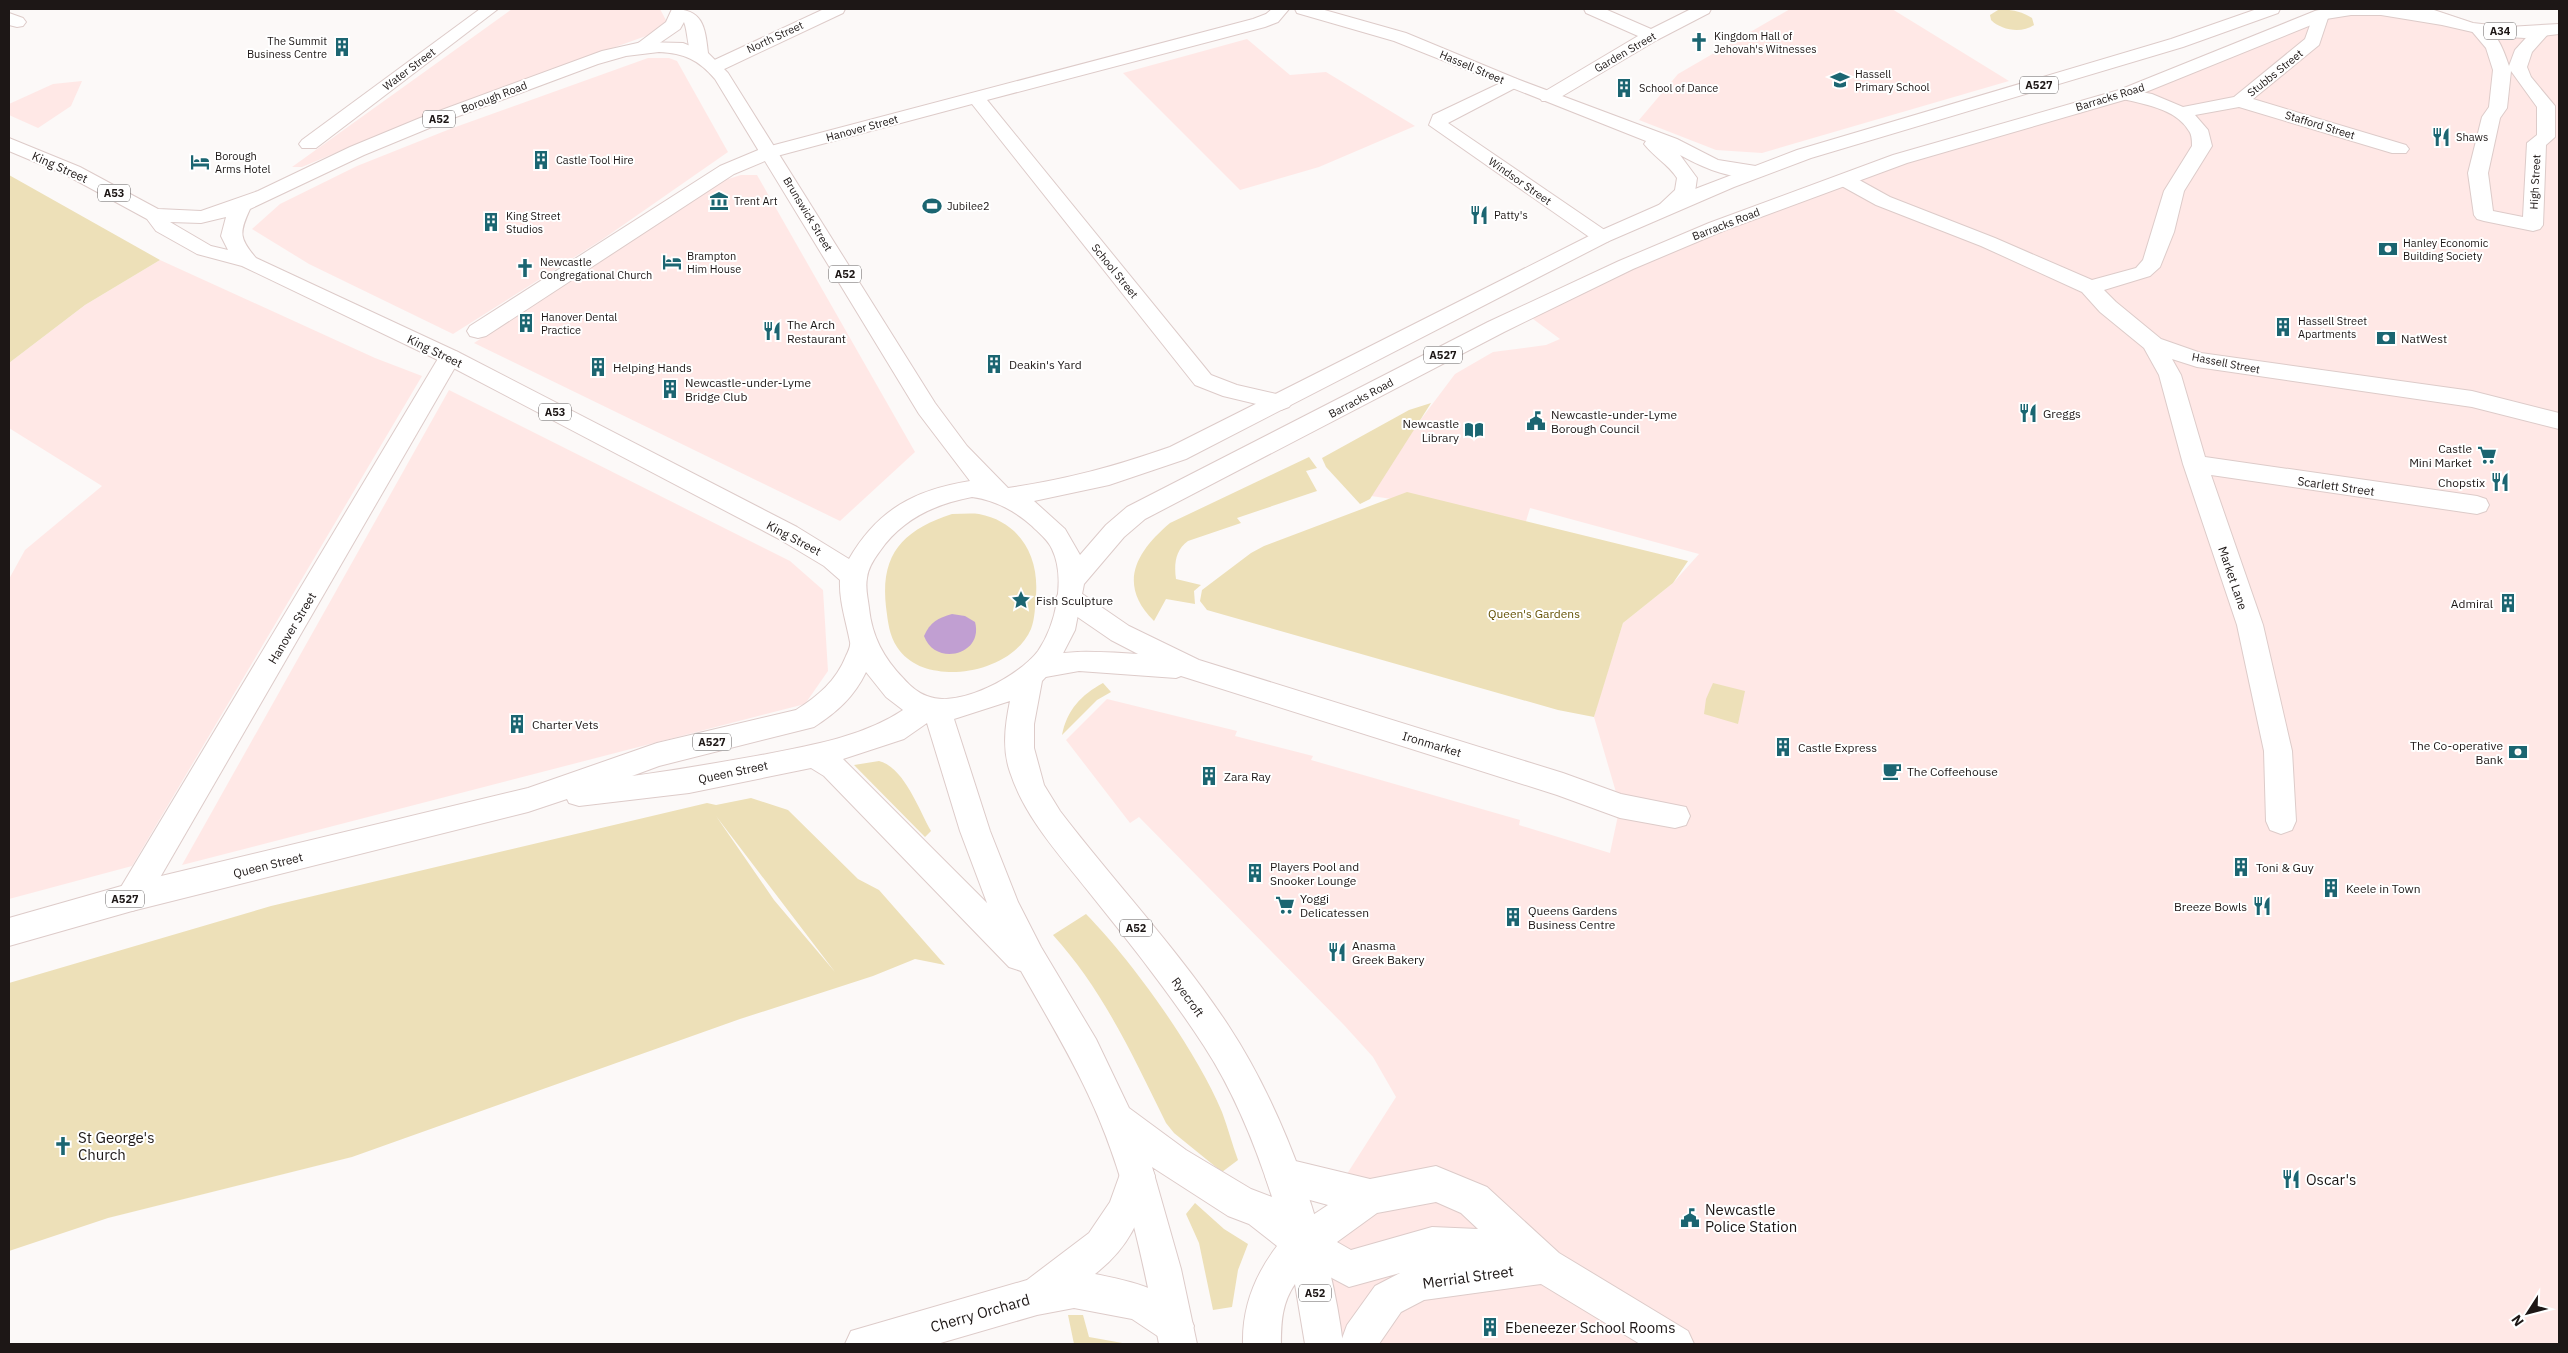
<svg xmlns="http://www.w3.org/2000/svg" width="2568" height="1353" font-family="'IBM Plex Sans',sans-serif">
	<rect width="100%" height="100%" fill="#fcf9f8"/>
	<!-- built -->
	<g fill="#ffe8e6">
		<polygon points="512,9 660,9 668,24 646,36 426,115 302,167 292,167"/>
		<polygon points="1790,9 1892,9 2009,81 1762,153 1716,150 1639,120 1678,74"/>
		<polygon points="2364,10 2479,29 2540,33 2559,29 2559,1344 1324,1344 1320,1314 1303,1243 1396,1097 1373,1057 1344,1025 1139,817 1130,823 1066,740 1107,699 1237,731 1235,736 1313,756 1311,760 1520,820 1519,825 1610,853 1620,806 1594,717 1598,702 1623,623 1673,583 1699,554 1530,508 1524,528 1448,507 1364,495 1455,374 1493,352 1546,345 1560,339 1525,313 1778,204 2082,106 2321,15"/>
		<polygon points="1247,39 1290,75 1326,72 1415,126 1319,167 1240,190 1123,73"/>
		<polygon points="648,58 669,58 677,61 728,152 603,239 453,334 309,264 252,229 280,204 357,166 450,129"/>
		<polygon points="82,81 71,106 38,128 9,115 9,104 53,84"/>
		<polygon points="741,175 757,175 915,452 840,521 474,343 722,181"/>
		<polygon points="160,260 375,358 422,376 132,866 9,899 9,579 25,550 102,486 9,428 9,363 85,305"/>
		<polygon points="449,390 790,561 823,590 828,671 805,704 182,865"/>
	</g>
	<!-- green -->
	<g fill="#ede0b8" fill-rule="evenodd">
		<path d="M1998 10C2010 9 2021 11 2032 18L2034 25C2021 34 2001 30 1991 20L1990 15Z"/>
		<polygon points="9,175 160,260 85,305 9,363"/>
		<polygon points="1431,403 1370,499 1360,504 1326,467 1322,458 1409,410"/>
		<path d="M1309 457 1317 468 1306 471 1317 491 1237 518 1241 523 1188 541C1175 550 1174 565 1176 579L1201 585 1194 591 1195 604 1166 599 1154 621C1117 584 1136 552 1170 523Z"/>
		<polygon points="1407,492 1688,561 1673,583 1623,623 1594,717 1558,710 1207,610 1200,601 1202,590 1251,553 1264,546"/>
		<path d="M952 514C961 514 971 513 979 514 1020 522 1039 556 1036 595 1035 606 1035 619 1031 629 1018 659 979 673 949 672 928 671 909 665 897 647 889 635 888 622 886 607 880 554 903 530 952 514Z"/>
		<path d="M1103 683 1111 692 1097 700 1062 735C1067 710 1081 695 1103 683Z"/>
		<polygon points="1713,683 1745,691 1738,724 1704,714 1706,699"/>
		<path d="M879 761C904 767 919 810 931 831L925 837 854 765Z"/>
		<path d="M751 798 788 810 858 879 879 890 945 965 915 959 873 976 740 1019 352 1157 108 1218 9 1251V983L271 906 707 803 716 805ZM716 816 835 972 774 900Z"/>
		<path d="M1086 914C1133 962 1196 1050 1222 1112 1228 1128 1232 1144 1238 1160L1222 1172 1174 1133 1166 1123C1133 1056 1103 990 1053 935Z"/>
		<polygon points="1195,1203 1224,1229 1248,1244 1238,1270 1232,1307 1213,1310 1199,1243 1186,1214"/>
		<polygon points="1068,1315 1083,1315 1089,1337 1128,1344 1074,1344"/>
	</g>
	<!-- water -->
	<path fill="#c19fd2" d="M952 614 965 616 975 622C984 655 935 667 924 636 930 622 938 618 952 614Z"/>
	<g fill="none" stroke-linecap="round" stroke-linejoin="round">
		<!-- minor casing -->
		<g stroke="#ddcbc9" stroke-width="2">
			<g id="minor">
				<polygon points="480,9 498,9 316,148 302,148 299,144 302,140"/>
				<polygon points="824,9 845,9 843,13 720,71 708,71 705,67 708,63"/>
				<polygon points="1272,9 1289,9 1278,22 1265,27 987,100 1211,375 1237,385 1289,397 1293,402 1289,407 1281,410 1223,396 1195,385 972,104 777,156 734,174 486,336 478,338 470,336 467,331 470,326 720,166 763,148 1253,19 1266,14"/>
				<polygon points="1584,9 1605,9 1651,29 1691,9 1711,9 1709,13 1657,40 1554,101 1542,101 1539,97 1542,93 1638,36 1586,13"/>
				<path d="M2321 10 2327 11 2329 15 2319 45 2253 99 2406 145 2409 149 2406 153H2392L2239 107 2195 115 2208 130 2212 146 2184 191 2174 232 2160 267 2150 276 2104 290 2116 302 2161 339 2201 353 2472 391 2559 413V429L2472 407 2197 367 2172 359 2181 375 2205 457 2477 496 2486 499 2489 505 2486 511 2477 514 2211 475 2263 625 2292 751 2296 821 2292 830 2281 834 2270 830 2266 821 2264 751 2237 625 2183 464 2159 375 2144 348 2100 312 2082 292 1981 246 1876 205 1838 184 1835 180 1838 176H1852L1890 197 1995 238 2092 280 2136 268 2143 260 2164 191 2192 146C2192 141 2192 135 2189 131 2176 108 2142 104 2119 98L2116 94 2119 90 2125 89 2152 94 2183 107 2234 97 2305 39 2315 11Z"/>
				<polygon points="9,13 23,18 26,22 23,26 17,27 9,25"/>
				<path d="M2479 24C2496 28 2504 51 2509 66L2515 50 2534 29H2546L2549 33 2532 52 2527 67 2531 77 2555 106V137L2546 145 2543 225 2540 229 2533 231 2484 221 2477 219 2474 215 2468 173 2482 117 2489 107 2493 70 2486 48 2470 29 2473 25ZM2511 71 2537 107V135L2527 143 2523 217 2493 211 2488 173 2500 118 2507 108Z"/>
				<polygon points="1511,78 1517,79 1520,83 1517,87 1448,123 1609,233 1612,237 1609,241 1602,243 1595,241 1429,125 1433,115"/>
				<polygon points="450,350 458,352 461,357 143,907 132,911 121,907 116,897 121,887 442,352"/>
				<path d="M1069 588 1078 591 1129 626 1199 660 1563 773 1621 794 1686 807 1690 816 1686 825 1675 828 1620 818 1557 795 1181 676 1176 678 1079 671 1040 678 1030 674 1026 667 1030 660C1066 648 1102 652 1138 654L1111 640 1060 605 1056 598 1060 591Z"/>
				<path d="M1137 1158 1150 1163 1155 1176C1140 1218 1131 1246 1095 1274 1129 1281 1179 1290 1194 1326L1188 1339 1173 1344 1162 1339 1132 1319 1074 1308 1037 1315 937 1344H845L851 1331 1027 1280 1089 1233 1110 1202 1124 1163Z"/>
				<path d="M1283 1158 1370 1179 1436 1166 1487 1187 1559 1253 1688 1331 1694 1344H1640L1541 1284 1424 1300 1401 1312 1379 1344H1340L1347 1325 1375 1286 1400 1273 1349 1287 1290 1256 1285 1243 1290 1230 1328 1205 1270 1189 1265 1176 1270 1163ZM1436 1202 1461 1213 1478 1229 1432 1227 1351 1250 1337 1242 1377 1213Z"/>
			</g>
		</g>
		<!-- tertiary casing -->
		<g stroke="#ddcbc9" stroke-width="2">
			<path id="tertiary" d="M1295 9H1321L1406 33 1517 79 1677 139 1718 160 1762 167 1765 171 1762 175C1734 182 1704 168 1680 155L1697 178 1695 192 1675 210H1661L1658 206 1675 190 1677 178C1668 164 1654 157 1644 144L1646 141 1394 41 1297 13Z"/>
		</g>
		<!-- primary casing -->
		<g stroke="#ddcbc9" stroke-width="2">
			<path id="primary" d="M672 9C703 9 705 26 708 53L705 57H693C687 48 688 32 684 22L680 29 648 51H636L633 47 666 22Z"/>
		</g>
		<!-- trunk casing -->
		<g stroke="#ddcbc9" stroke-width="2">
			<path id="trunk" d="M2257 9H2280L2278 13 2183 47 1811 158 1734 187 1609 241 1186 459 1109 485 1034 501 1065 529 1080 555 1106 525 1127 507 1488 322 1619 261 1709 223 1893 155 2119 90 2315 11 2327 9H2431L2473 23 2508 27 2559 24V34L2525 38 2490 36 2442 25 2381 15H2351L2326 19 2131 98 1907 163 1723 231 1633 269 1504 332 1145 519 1124 537 1084 584 1075 630 1057 665 1042 681 1034 724V748L1044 785 1060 811C1115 883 1178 949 1228 1025 1286 1113 1330 1240 1343 1344H1305L1295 1284C1282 1303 1281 1322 1281 1344H1243C1242 1307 1255 1275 1277 1246L1249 1224 1228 1216 1152 1167 1181 1269 1197 1344H1159C1143 1259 1125 1172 1088 1094 1068 1051 1044 1012 1021 971L1009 967 824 776 811 768 689 793 579 806 569 803 567 799 528 812 132 911 9 946V918L132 883 528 788 657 743 796 710C818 696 836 681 846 656 848 652 851 646 850 642 846 621 839 601 840 580L824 566 779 539 442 362 242 266 197 254 156 231 147 219 66 175 9 151V138L80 167 158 209 201 211 258 191 350 147 420 118 602 51 642 42 683 43 708 53 728 73 935 403 967 446 1008 488C1067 479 1113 467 1170 447L1595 233 1695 189 1797 150 2171 39ZM659 52C684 53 699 60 715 79L919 414 970 481C915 490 878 509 849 559L797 527 458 352 256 258C239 238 239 233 250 209L364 155 456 117 598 64 626 56ZM226 217 221 236 228 250 211 246 170 222 201 223ZM972 497C995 500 1015 511 1032 526 1039 533 1048 540 1052 549 1066 578 1056 625 1038 651 1019 676 959 709 927 696 918 693 909 685 903 678 884 658 872 637 869 608 868 599 865 588 867 578 868 568 874 559 880 551 902 519 935 504 972 497ZM866 672 886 697 903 710C864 736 813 745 767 754 722 762 678 770 632 776L659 766 814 727C837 712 854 697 866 672ZM1010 701C1005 725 1002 749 1010 772 1025 818 1059 854 1088 891 1128 941 1169 992 1204 1046 1234 1092 1255 1144 1272 1197L1251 1189 1186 1150 1129 1108 1096 1039 1041 947 1018 902 990 831 954 719ZM927 723 960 831 987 903 843 759 904 739Z"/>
		</g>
		<!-- minor -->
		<use href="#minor" fill="#fff" fill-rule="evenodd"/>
		<!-- tertiary -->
		<use href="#tertiary" fill="#fff" fill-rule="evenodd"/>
		<!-- primary -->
		<use href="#primary" fill="#fff" fill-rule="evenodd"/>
		<!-- trunk -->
		<use href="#trunk" fill="#fff" fill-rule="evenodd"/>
	</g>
	<!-- icons -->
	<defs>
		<g id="church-bare" transform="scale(1.5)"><path d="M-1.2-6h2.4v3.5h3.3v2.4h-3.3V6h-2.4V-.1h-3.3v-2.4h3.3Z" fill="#1b6571" stroke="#fff" stroke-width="2.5" paint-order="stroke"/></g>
		<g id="building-bare" transform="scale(1.5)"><path d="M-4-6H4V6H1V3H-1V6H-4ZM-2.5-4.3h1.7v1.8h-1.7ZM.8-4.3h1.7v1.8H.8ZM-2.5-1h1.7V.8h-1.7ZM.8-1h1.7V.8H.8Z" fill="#1b6571" stroke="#fff" stroke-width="2.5" paint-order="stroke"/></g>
		<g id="school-bare" transform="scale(1.5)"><path d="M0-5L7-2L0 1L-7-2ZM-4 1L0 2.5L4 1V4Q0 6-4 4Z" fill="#1b6571" stroke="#fff" stroke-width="2.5" paint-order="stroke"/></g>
		<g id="restaurant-bare" transform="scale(1.5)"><path d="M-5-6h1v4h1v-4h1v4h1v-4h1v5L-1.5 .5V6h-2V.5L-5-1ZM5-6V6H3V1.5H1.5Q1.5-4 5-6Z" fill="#1b6571" stroke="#fff" stroke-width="2.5" paint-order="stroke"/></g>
		<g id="hotel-bare" transform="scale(1.5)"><path d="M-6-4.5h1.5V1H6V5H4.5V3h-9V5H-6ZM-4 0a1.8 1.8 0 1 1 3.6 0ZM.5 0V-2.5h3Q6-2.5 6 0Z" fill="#1b6571" stroke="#fff" stroke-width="2.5" paint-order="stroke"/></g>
		<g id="museum-bare" transform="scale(1.5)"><path d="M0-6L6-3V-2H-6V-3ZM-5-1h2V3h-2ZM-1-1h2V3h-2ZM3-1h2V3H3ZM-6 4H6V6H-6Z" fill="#1b6571" stroke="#fff" stroke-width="2.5" paint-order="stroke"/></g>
		<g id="stadium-bare" transform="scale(1.5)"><path d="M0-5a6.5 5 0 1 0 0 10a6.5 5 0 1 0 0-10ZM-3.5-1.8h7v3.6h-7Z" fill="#1b6571" stroke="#fff" stroke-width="2.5" paint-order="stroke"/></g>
		<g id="bank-bare" transform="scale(1.5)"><path d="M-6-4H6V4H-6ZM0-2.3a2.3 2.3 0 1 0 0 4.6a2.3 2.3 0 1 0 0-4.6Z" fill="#1b6571" stroke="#fff" stroke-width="2.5" paint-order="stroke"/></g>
		<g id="civic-bare" transform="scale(1.5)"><path d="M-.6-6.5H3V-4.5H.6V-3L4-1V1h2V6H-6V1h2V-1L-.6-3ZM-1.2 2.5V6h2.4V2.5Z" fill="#1b6571" stroke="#fff" stroke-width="2.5" paint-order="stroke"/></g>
		<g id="library-bare" transform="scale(1.5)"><path d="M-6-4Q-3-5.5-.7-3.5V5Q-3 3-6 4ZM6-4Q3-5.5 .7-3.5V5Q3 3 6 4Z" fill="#1b6571" stroke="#fff" stroke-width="2.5" paint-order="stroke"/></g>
		<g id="supermarket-bare" transform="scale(1.5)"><path d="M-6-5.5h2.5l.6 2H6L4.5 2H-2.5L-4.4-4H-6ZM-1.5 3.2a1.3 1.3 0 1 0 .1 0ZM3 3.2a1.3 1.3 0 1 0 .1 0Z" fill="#1b6571" stroke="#fff" stroke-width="2.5" paint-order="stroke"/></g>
		<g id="sight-bare" transform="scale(1.5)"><path d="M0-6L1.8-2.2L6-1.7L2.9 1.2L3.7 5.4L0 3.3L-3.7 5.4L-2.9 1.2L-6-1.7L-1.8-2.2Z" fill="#1b6571" stroke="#fff" stroke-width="2.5" paint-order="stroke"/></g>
		<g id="cafe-bare" transform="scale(1.5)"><path d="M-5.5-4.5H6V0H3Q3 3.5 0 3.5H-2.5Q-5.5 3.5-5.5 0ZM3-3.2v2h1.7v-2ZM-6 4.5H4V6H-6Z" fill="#1b6571" stroke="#fff" stroke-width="2.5" paint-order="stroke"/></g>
	</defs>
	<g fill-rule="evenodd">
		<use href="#church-bare" x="1699" y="42"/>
		<use href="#building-bare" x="342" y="47"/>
		<use href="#school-bare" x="1840" y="80"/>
		<use href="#building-bare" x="1624" y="88"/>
		<use href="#restaurant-bare" x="2441" y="137"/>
		<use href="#building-bare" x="541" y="160"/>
		<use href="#hotel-bare" x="200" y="162"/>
		<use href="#museum-bare" x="719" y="201"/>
		<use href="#stadium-bare" x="932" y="206"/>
		<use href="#restaurant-bare" x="1479" y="215"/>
		<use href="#building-bare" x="491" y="222"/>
		<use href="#bank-bare" x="2388" y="249"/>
		<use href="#hotel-bare" x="672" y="262"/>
		<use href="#church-bare" x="525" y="268"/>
		<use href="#building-bare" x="526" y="323"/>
		<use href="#building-bare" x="2283" y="327"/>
		<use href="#restaurant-bare" x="772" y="331"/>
		<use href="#bank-bare" x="2386" y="338"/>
		<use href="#building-bare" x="994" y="364"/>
		<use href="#building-bare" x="598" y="367"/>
		<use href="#building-bare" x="670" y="389"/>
		<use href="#restaurant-bare" x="2028" y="413"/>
		<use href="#civic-bare" x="1536" y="421"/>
		<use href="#library-bare" x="1474" y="430"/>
		<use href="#supermarket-bare" x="2487" y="455"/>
		<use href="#restaurant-bare" x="2500" y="482"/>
		<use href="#sight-bare" x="1021" y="600"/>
		<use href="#building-bare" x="2508" y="603"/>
		<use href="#building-bare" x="517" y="724"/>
		<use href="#building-bare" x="1783" y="747"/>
		<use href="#bank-bare" x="2518" y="752"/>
		<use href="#cafe-bare" x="1892" y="771"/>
		<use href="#building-bare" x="1209" y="776"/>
		<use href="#building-bare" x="2241" y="867"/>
		<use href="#building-bare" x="1255" y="873"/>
		<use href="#building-bare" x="2331" y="888"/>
		<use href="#supermarket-bare" x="1285" y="905"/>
		<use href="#restaurant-bare" x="2262" y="906"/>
		<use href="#building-bare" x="1513" y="917"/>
		<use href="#restaurant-bare" x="1337" y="952"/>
		<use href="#church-bare" x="63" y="1146"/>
		<use href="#restaurant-bare" x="2291" y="1179"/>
		<use href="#civic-bare" x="1690" y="1218"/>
		<use href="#building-bare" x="1490" y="1327"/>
	</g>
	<g text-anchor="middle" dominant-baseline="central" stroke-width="4" stroke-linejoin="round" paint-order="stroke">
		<!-- shield labels -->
		<g fill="#fff" stroke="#615d5c" stroke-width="1">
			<rect x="2484" y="22.5" width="32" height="17" rx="4"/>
			<rect x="2020" y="76.5" width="38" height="17" rx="4"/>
			<rect x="423" y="110.5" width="32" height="17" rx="4"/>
			<rect x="98" y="184.5" width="32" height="17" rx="4"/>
			<rect x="829" y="265.5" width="32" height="17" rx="4"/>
			<rect x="1424" y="346.5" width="38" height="17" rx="4"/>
			<rect x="539" y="403.5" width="32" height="17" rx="4"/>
			<rect x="693" y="733.5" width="38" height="17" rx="4"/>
			<rect x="106" y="890.5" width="38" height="17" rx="4"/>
			<rect x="1120" y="919.5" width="32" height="17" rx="4"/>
			<rect x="1299" y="1284.5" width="32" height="17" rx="4"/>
		</g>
		<g font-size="11" font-weight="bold" fill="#1d1716">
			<text x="2500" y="31">A34</text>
			<text x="2039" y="85">A527</text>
			<text x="439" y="119">A52</text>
			<text x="114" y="193">A53</text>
			<text x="845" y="274">A52</text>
			<text x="1443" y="355">A527</text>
			<text x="555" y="412">A53</text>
			<text x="712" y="742">A527</text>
			<text x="125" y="899">A527</text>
			<text x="1136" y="928">A52</text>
			<text x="1315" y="1293">A52</text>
		</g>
		<!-- far-poi labels -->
		<g font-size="11" fill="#1d1716" stroke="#fff" text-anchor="start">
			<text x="1714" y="36">Kingdom Hall of<tspan x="1714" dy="13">Jehovah's Witnesses</tspan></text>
			<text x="327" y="41" text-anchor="end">The Summit<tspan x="327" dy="13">Business Centre</tspan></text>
			<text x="1855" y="74">Hassell<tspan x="1855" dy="13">Primary School</tspan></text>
			<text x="1639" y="88">School of Dance</text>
			<text x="2456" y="137">Shaws</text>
			<text x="215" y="156">Borough<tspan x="215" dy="13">Arms Hotel</tspan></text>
			<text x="556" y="160">Castle Tool Hire</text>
			<text x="734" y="201">Trent Art</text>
			<text x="947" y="206">Jubilee2</text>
			<text x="1494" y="215">Patty's</text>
			<text x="506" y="216">King Street<tspan x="506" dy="13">Studios</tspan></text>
			<text x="2403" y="243">Hanley Economic<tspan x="2403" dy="13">Building Society</tspan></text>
			<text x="687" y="256">Brampton<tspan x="687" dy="13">Him House</tspan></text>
			<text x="540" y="262">Newcastle<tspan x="540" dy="13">Congregational Church</tspan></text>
			<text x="541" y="317">Hanover Dental<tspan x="541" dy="13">Practice</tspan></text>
			<text x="2298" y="321">Hassell Street<tspan x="2298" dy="13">Apartments</tspan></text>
		</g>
		<!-- far-street labels -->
		<g font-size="11" fill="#1d1716" stroke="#fff">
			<text transform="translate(775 37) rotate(-25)">North Street</text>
			<text transform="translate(1625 52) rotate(-30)">Garden Street</text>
			<text transform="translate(1472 67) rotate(23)">Hassell Street</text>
			<text transform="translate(409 69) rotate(-37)">Water Street</text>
			<text transform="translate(2275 73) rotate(-39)">Stubbs Street</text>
			<text transform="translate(494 97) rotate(-21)">Borough Road</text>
			<text transform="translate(2110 97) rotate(-17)">Barracks Road</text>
			<text transform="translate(2320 125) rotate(17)">Stafford Street</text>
			<text transform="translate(862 128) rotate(-15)">Hanover Street</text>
			<text transform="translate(1520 181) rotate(35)">Windsor Street</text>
			<text transform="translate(2535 182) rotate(-87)">High Street</text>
			<text transform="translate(808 214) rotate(59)">Brunswick Street</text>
			<text transform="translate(1726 224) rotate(-21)">Barracks Road</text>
			<text transform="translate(1115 271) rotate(51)">School Street</text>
			<text transform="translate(2226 363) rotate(11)">Hassell Street</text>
			<text transform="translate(1361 398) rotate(-28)">Barracks Road</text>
		</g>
		<!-- street labels -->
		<g font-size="12" fill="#1d1716" stroke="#fff">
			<text transform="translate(60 167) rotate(24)">King Street</text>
			<text transform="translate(435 351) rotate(26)">King Street</text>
			<text transform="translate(2336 486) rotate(8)">Scarlett Street</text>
			<text transform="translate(794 538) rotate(28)">King Street</text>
			<text transform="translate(2233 578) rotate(71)">Market Lane</text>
			<text transform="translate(292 628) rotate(-59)">Hanover Street</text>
			<text transform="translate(1432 744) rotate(17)">Ironmarket</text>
			<text transform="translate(733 772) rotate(-12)">Queen Street</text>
			<text transform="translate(268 865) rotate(-14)">Queen Street</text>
			<text transform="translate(1188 997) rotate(54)">Ryecroft</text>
		</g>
		<!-- poi labels -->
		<g font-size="12" fill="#1d1716" stroke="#fff" text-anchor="start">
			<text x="787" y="324">The Arch<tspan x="787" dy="14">Restaurant</tspan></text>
			<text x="2401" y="338">NatWest</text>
			<text x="1009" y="364">Deakin's Yard</text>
			<text x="613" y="367">Helping Hands</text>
			<text x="685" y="382">Newcastle-under-Lyme<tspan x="685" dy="14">Bridge Club</tspan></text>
			<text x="2043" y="413">Greggs</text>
			<text x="1551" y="414">Newcastle-under-Lyme<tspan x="1551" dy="14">Borough Council</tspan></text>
			<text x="1459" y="423" text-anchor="end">Newcastle<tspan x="1459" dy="14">Library</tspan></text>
			<text x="2472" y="448" text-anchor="end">Castle<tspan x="2472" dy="14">Mini Market</tspan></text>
			<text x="2485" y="482" text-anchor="end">Chopstix</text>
			<text x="1036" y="600">Fish Sculpture</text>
			<text x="2493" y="603" text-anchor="end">Admiral</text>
			<text x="532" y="724">Charter Vets</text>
			<text x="2503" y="745" text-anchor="end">The Co-operative<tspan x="2503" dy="14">Bank</tspan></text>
			<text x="1798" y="747">Castle Express</text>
			<text x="1907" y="771">The Coffeehouse</text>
			<text x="1224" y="776">Zara Ray</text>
			<text x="1270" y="866">Players Pool and<tspan x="1270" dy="14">Snooker Lounge</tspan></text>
			<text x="2256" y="867">Toni &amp; Guy</text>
			<text x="2346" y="888">Keele in Town</text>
			<text x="1300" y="898">Yoggi<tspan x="1300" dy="14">Delicatessen</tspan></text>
			<text x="2247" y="906" text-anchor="end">Breeze Bowls</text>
			<text x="1528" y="910">Queens Gardens<tspan x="1528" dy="14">Business Centre</tspan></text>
			<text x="1352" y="945">Anasma<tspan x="1352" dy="14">Greek Bakery</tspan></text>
		</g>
		<!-- park labels -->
		<g font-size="12" fill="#645104" stroke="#fff">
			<text x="1534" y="613">Queen's Gardens</text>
		</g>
		<!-- near-poi labels -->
		<g font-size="15" fill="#1d1716" stroke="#fff" text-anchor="start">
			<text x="78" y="1137">St George's<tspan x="78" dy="17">Church</tspan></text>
			<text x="2306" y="1179">Oscar's</text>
			<text x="1705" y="1209">Newcastle<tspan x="1705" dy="17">Police Station</tspan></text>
			<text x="1505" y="1327">Ebeneezer School Rooms</text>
		</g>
		<!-- near-street labels -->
		<g font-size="15" fill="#1d1716" stroke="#fff">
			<text transform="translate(1468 1277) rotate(-8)">Merrial Street</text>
			<text transform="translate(980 1313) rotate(-16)">Cherry Orchard</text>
		</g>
	</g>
	<!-- border -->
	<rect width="2568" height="1353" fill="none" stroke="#1d1716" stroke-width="20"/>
	<!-- north arrow -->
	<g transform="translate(2528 1313) rotate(234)" stroke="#ffffff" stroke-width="4" paint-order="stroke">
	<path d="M0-4L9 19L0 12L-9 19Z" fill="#1d1716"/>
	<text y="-8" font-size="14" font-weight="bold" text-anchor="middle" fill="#1d1716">N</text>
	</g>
</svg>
